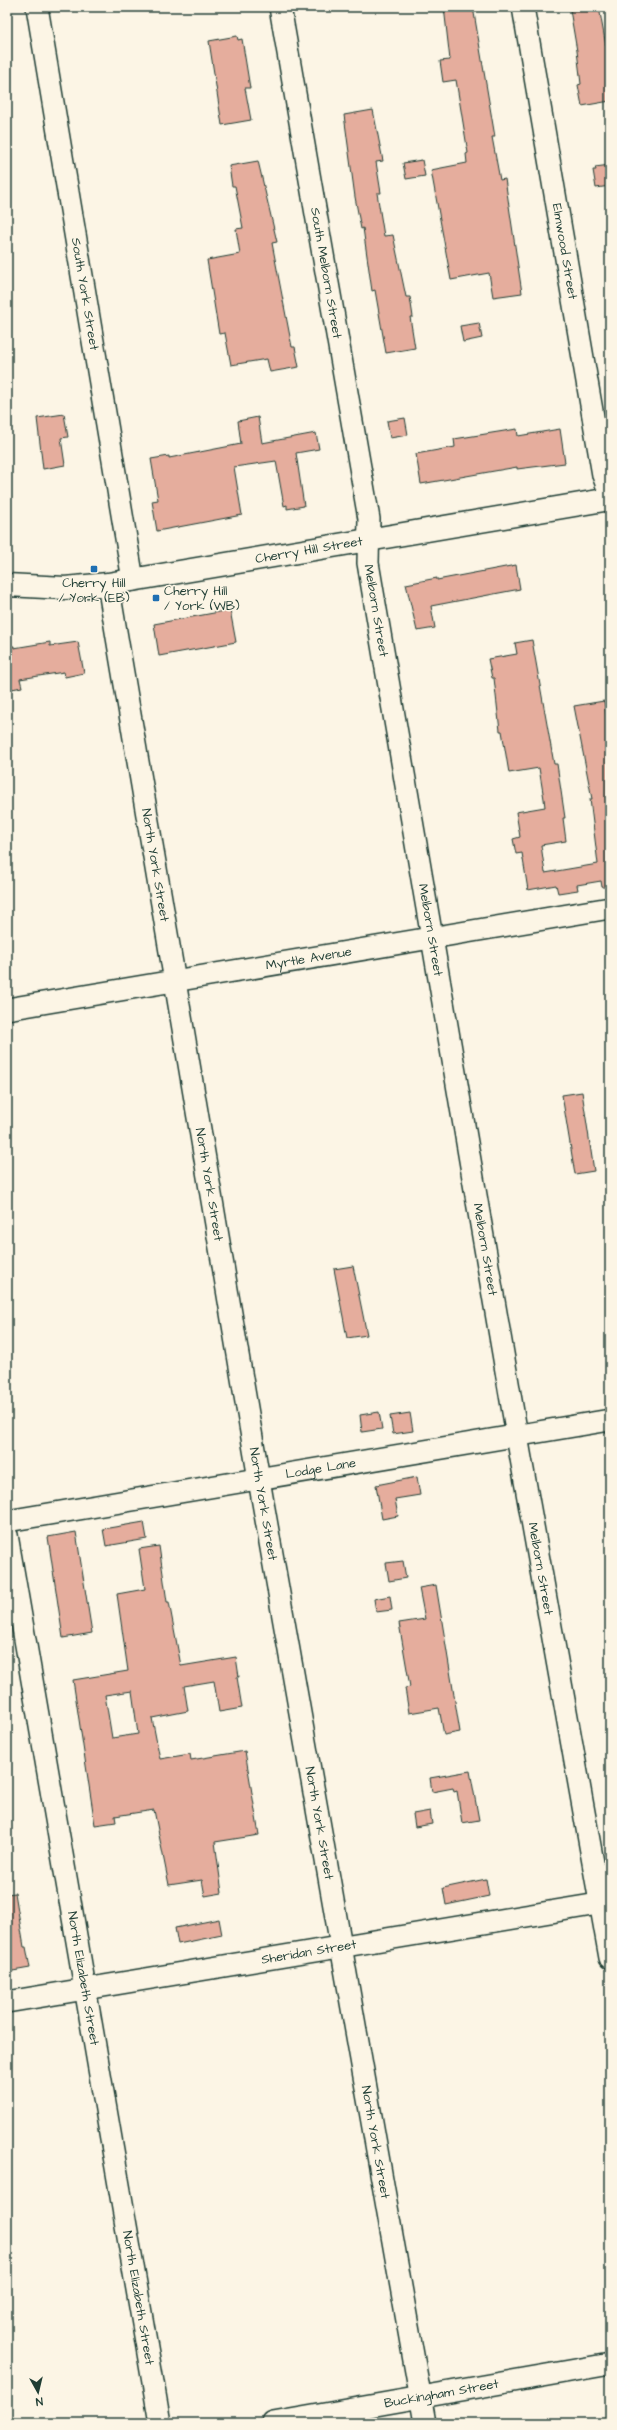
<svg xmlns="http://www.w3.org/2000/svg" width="617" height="2430" font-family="'Architects Daughter',sans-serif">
	<rect width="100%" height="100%" fill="#fcf5e5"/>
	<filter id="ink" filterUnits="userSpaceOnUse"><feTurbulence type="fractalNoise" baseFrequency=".025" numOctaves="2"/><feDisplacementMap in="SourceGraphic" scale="8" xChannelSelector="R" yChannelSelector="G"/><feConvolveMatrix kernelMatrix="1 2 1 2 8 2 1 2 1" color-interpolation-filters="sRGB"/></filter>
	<g filter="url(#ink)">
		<!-- building -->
		<g fill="#e5ad9d" stroke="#1f3d34" fill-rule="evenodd">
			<polygon points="444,7 473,7 495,137 492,137 500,180 505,179 522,293 493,297 489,273 451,280 431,170 467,163 466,154 468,153 456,80 443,82 440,61 450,60"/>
			<polygon points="588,7 599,7 606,46 610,46 610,101 582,106 578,85 581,84 577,51 570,10"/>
			<polygon points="237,36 238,40 242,39 250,88 245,88 251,120 222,125 209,41"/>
			<polygon points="373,110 383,161 376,162 381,193 377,193 384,236 393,235 406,297 410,297 413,317 410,317 415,348 386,353 375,290 372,291 363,228 361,229 355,197 344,115"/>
			<polygon points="422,160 425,176 406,179 403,163"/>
			<polygon points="258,161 277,242 272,243 280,285 292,347 295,347 299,367 270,372 267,359 231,365 225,333 219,334 207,260 240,254 236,229 243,228 235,186 232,186 229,166"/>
			<polygon points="610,165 610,186 596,188 593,170 596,170 595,167"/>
			<polygon points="479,323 482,338 463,342 460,326"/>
			<polygon points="64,414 68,437 61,438 65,465 43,469 37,418"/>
			<polygon points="258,417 262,443 316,433 319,449 296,453 304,506 287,509 287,505 284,506 276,461 234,467 242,515 157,531 152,501 158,500 151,459 169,456 169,458 241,444 238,421"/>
			<polygon points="405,418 408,435 390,438 387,421"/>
			<polygon points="517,429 518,436 560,429 565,463 517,469 517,467 421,484 416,454 455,447 454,439"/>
			<polygon points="516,565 520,589 431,606 435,628 417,631 406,584 437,578 437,580"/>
			<polygon points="230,610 236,642 159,656 154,624"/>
			<polygon points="532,640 554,764 557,764 565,818 563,818 566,841 541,845 545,873 598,864 590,799 592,799 574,706 604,701 610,737 610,887 602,887 601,881 577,885 578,890 558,893 556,885 528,890 522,853 516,854 513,839 520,837 516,812 545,807 544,799 539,768 509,773 502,731 500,731 494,678 492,678 488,659 517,654 515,643"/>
			<polygon points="50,642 50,646 78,642 84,673 65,677 64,672 20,679 22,687 7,690 7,646 14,646 14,648"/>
			<polygon points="582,1092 594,1171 575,1174 562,1095"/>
			<polygon points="353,1266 367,1335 347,1338 334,1269"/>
			<polygon points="379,1412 382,1429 362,1432 360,1415"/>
			<polygon points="410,1413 413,1431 393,1434 390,1416"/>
			<polygon points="417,1477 420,1495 395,1499 398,1516 382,1519 376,1485"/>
			<polygon points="144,1522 147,1539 106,1546 103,1529"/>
			<polygon points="76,1532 92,1633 63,1638 48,1537"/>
			<path d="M159 1546 167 1602H169L181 1666 236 1657 239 1677H237L242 1708 219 1712 214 1681 184 1686 188 1711 152 1718 160 1759 190 1754 191 1760 245 1751 259 1835 215 1842 222 1893 205 1896 202 1880 169 1885 154 1810 115 1816 116 1822 95 1825 73 1680 128 1671 117 1594 145 1589 139 1549ZM132 1691 138 1734 112 1738 105 1695Z"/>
			<polygon points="403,1561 406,1578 389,1581 386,1563"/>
			<polygon points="436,1585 460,1732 444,1735 439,1708 409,1713 405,1688 410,1687 399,1623 425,1619 419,1588"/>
			<polygon points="390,1596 392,1610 376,1612 374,1599"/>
			<polygon points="470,1771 479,1820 462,1823 457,1791 454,1792 453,1788 432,1792 430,1778"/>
			<polygon points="430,1811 432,1824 415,1827 413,1814"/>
			<polygon points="486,1879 489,1896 446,1905 443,1888"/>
			<polygon points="15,1893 24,1947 26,1947 30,1968 7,1972 7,1894"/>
			<polygon points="219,1919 222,1935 178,1944 175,1928"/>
		</g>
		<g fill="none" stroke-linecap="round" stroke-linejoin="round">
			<!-- street casing -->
			<g stroke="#1f3d34" stroke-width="24">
				<g id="street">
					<path id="s1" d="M37 7 133 580"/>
					<path id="s2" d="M280 7 369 519 368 563 520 1453 610 1958"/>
					<path id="s3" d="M523 7 603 475 610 494"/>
					<path id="s4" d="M108 584 262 1497 425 2423"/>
					<path id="s5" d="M7 1009 610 908"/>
					<path id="s6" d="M7 1521 610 1420"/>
					<path id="s7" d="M7 1535 160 2423"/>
					<path id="s8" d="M7 2002 610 1902"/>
					<path id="s9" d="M273 2423 610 2364"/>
				</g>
			</g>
			<!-- secondary casing -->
			<g stroke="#1f3d34" stroke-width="25">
				<g id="secondary">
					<path id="s10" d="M7 585 65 588 108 584 610 499"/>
				</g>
			</g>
			<!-- street -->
			<use href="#street" stroke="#fcf5e5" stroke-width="21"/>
			<!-- secondary -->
			<use href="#secondary" stroke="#fcf5e5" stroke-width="22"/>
		</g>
	</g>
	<!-- markers -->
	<g fill="#1f6fb2" stroke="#fcf5e5" stroke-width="1.5">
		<rect x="90" y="565" width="8" height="8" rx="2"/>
		<rect x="152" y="594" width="8" height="8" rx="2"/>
	</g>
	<g text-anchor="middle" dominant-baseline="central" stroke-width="3" stroke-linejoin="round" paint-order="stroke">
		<!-- street labels -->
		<g font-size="13" fill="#1f3d34" stroke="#fcf5e5">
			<text stroke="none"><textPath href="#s3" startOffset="248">Elmwood Street</textPath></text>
			<text stroke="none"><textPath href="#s2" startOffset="270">South Melborn Street</textPath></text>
			<text stroke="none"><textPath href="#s1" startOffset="291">South York Street</textPath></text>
			<text stroke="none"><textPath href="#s10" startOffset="305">Cherry Hill Street</textPath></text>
			<text stroke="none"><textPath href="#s2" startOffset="612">Melborn Street</textPath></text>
			<text stroke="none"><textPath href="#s4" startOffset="285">North York Street</textPath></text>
			<text stroke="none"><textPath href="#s2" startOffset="936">Melborn Street</textPath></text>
			<text stroke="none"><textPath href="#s5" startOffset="306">Myrtle Avenue</textPath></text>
			<text stroke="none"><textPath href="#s4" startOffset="609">North York Street</textPath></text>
			<text stroke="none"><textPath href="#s2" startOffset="1260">Melborn Street</textPath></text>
			<text stroke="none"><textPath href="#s6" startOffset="318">Lodge Lane</textPath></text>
			<text stroke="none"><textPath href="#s4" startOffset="933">North York Street</textPath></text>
			<text stroke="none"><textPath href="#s2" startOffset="1584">Melborn Street</textPath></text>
			<text stroke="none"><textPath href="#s4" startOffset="1257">North York Street</textPath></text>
			<text stroke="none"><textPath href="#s8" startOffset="306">Sheridan Street</textPath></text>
			<text stroke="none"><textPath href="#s7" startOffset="450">North Elizabeth Street</textPath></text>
			<text stroke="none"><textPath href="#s4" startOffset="1581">North York Street</textPath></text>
			<text stroke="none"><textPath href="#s7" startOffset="774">North Elizabeth Street</textPath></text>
			<text stroke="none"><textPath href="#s9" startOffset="171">Buckingham Street</textPath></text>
		</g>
		<!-- poi labels -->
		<g font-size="13" fill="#1f3d34" stroke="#fcf5e5">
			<text x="94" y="583">Cherry Hill<tspan x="94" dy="15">/ York (EB)</tspan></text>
			<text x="164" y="591" text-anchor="start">Cherry Hill<tspan x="164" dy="15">/ York (WB)</tspan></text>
		</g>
	</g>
	<!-- margin -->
	<rect width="617" height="2430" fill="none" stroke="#fcf5e5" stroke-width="24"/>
	<rect x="12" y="12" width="593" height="2406" fill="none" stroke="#1f3d34" stroke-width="1.5" filter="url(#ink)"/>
	<!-- north arrow -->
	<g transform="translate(38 2392) rotate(172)" stroke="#fcf5e5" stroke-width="3" paint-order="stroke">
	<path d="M0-3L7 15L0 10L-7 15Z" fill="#1f3d34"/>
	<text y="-6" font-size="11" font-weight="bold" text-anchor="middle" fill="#1f3d34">N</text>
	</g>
</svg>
